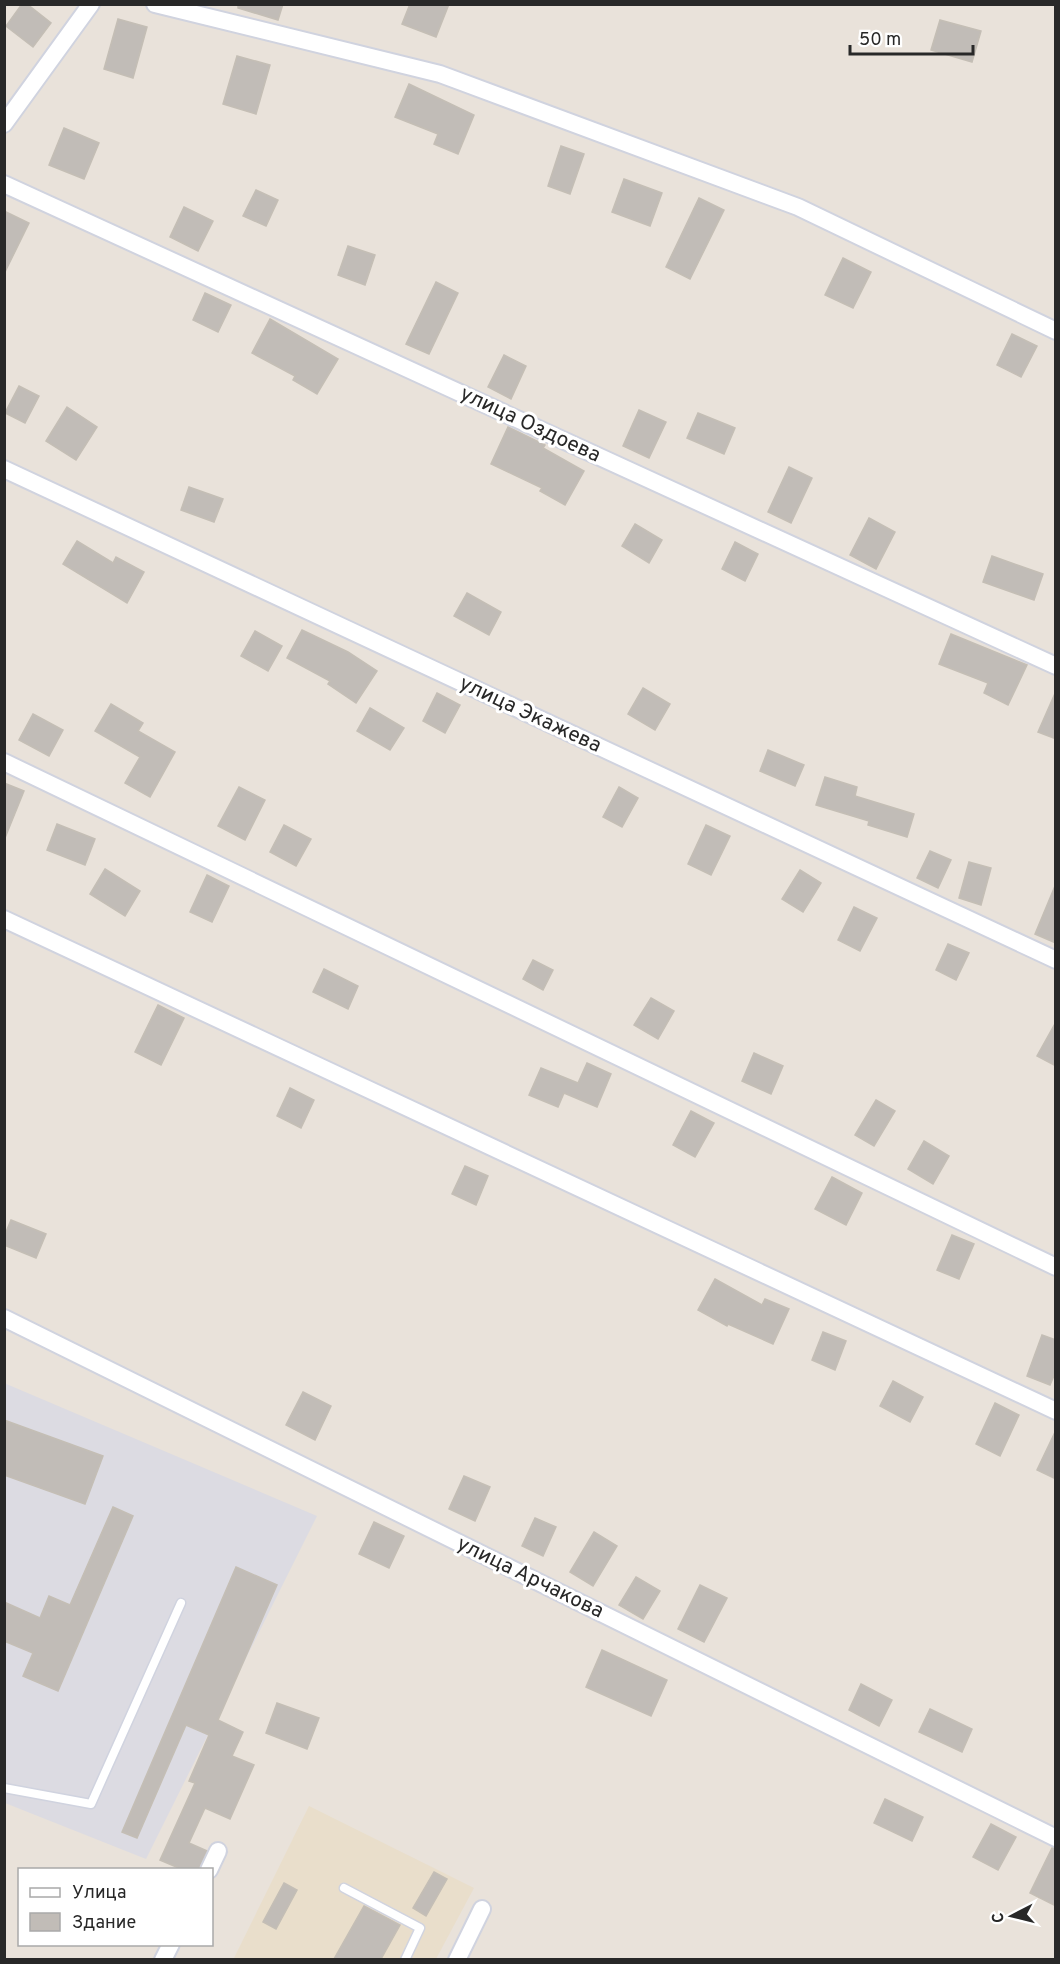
<svg xmlns="http://www.w3.org/2000/svg" width="1060" height="1964" font-family="Overpass,sans-serif">
	<rect width="100%" height="100%" fill="#e9e2da"/>
	<!-- industrial -->
	<polygon fill="#dcdbe2" points="4,1383 317,1516 146,1859 5,1803"/>
	<!-- education -->
	<polygon fill="#e9decb" points="309,1806 474,1888 436,1959 233,1960"/>
	<!-- building -->
	<g fill="#c1bcb7" stroke="#c4beb5" stroke-width="1.5">
		<polygon points="22,4 27,4 51,23 33,47 6,26"/>
		<polygon points="238,4 283,4 278,20 238,8"/>
		<polygon points="410,4 449,4 436,37 402,24"/>
		<polygon points="118,19 147,27 133,78 104,69"/>
		<polygon points="940,20 981,31 972,62 931,50"/>
		<polygon points="237,56 270,65 256,114 223,104"/>
		<polygon points="409,84 474,115 458,154 434,144 438,134 395,117"/>
		<polygon points="64,128 99,143 84,179 49,165"/>
		<polygon points="561,146 584,154 570,194 548,186"/>
		<polygon points="624,179 662,193 650,226 612,212"/>
		<polygon points="256,190 278,200 266,226 243,216"/>
		<polygon points="699,198 724,210 690,279 666,267"/>
		<polygon points="184,207 213,221 198,251 170,237"/>
		<polygon points="4,211 29,223 4,274"/>
		<polygon points="348,246 375,255 365,285 338,275"/>
		<polygon points="843,258 871,272 853,308 825,295"/>
		<polygon points="436,282 458,293 429,354 406,344"/>
		<polygon points="205,293 231,305 218,332 193,320"/>
		<polygon points="270,319 338,359 317,394 293,380 295,376 252,353"/>
		<polygon points="1012,334 1037,346 1021,377 997,365"/>
		<polygon points="504,355 526,366 511,399 488,387"/>
		<polygon points="19,386 39,396 25,423 5,413"/>
		<polygon points="67,407 97,427 76,460 46,441"/>
		<polygon points="639,410 666,422 649,458 623,446"/>
		<polygon points="698,413 735,428 724,454 687,438"/>
		<polygon points="508,427 545,445 543,448 584,471 565,505 540,491 542,488 491,464"/>
		<polygon points="789,467 812,478 791,523 768,512"/>
		<polygon points="189,487 223,499 214,522 181,510"/>
		<polygon points="869,518 895,532 876,569 850,555"/>
		<polygon points="635,524 662,540 649,563 622,546"/>
		<polygon points="77,541 113,563 116,557 144,572 127,603 63,564"/>
		<polygon points="735,542 758,554 745,581 722,569"/>
		<polygon points="992,556 1043,574 1034,600 983,582"/>
		<polygon points="467,593 501,612 489,635 454,616"/>
		<polygon points="302,630 348,652 377,671 356,703 328,684 330,681 287,658"/>
		<polygon points="255,631 282,646 268,671 241,656"/>
		<polygon points="951,634 1027,665 1008,705 984,693 988,683 939,664"/>
		<polygon points="643,688 670,704 655,730 628,714"/>
		<polygon points="1056,691 1056,739 1038,732"/>
		<polygon points="437,693 460,705 445,733 423,721"/>
		<polygon points="111,704 143,723 138,731 175,752 150,797 125,783 140,757 95,731"/>
		<polygon points="370,708 404,728 390,750 357,731"/>
		<polygon points="33,714 63,730 49,756 19,740"/>
		<polygon points="768,750 804,765 795,786 760,771"/>
		<polygon points="825,777 857,787 855,796 914,814 907,837 868,825 869,821 816,805"/>
		<polygon points="4,783 24,791 5,838 4,837"/>
		<polygon points="239,787 265,800 245,840 218,826"/>
		<polygon points="619,787 638,798 622,827 603,817"/>
		<polygon points="57,824 95,839 85,865 47,850"/>
		<polygon points="284,825 311,839 296,866 270,852"/>
		<polygon points="706,825 730,836 711,875 688,864"/>
		<polygon points="930,851 951,860 938,888 917,878"/>
		<polygon points="969,862 991,868 981,905 959,898"/>
		<polygon points="105,869 140,891 125,916 90,894"/>
		<polygon points="800,870 821,883 803,912 782,899"/>
		<polygon points="207,875 229,886 212,922 190,912"/>
		<polygon points="1055,886 1056,886 1056,943 1035,934"/>
		<polygon points="854,907 877,918 860,951 838,940"/>
		<polygon points="948,944 969,953 956,980 936,970"/>
		<polygon points="533,960 553,970 543,990 523,979"/>
		<polygon points="324,969 358,986 348,1009 313,992"/>
		<polygon points="651,998 674,1011 658,1039 634,1025"/>
		<polygon points="158,1005 184,1018 161,1065 135,1052"/>
		<polygon points="1056,1022 1056,1066 1037,1056"/>
		<polygon points="754,1053 783,1066 771,1094 742,1081"/>
		<polygon points="587,1063 611,1074 597,1107 564,1093 558,1107 529,1095 541,1068 578,1083"/>
		<polygon points="290,1088 314,1100 301,1128 277,1116"/>
		<polygon points="876,1100 895,1111 874,1146 855,1135"/>
		<polygon points="691,1111 714,1123 695,1157 673,1145"/>
		<polygon points="924,1141 949,1156 933,1184 908,1169"/>
		<polygon points="465,1166 488,1176 476,1205 452,1194"/>
		<polygon points="832,1177 862,1193 846,1225 815,1209"/>
		<polygon points="11,1220 46,1234 36,1258 4,1245 4,1237"/>
		<polygon points="952,1235 974,1244 959,1279 937,1270"/>
		<polygon points="715,1279 762,1305 765,1299 789,1309 773,1344 728,1324 727,1326 698,1310"/>
		<polygon points="823,1332 846,1341 835,1370 812,1360"/>
		<polygon points="1042,1335 1056,1340 1056,1371 1050,1385 1027,1376"/>
		<polygon points="893,1381 923,1397 910,1422 880,1406"/>
		<polygon points="303,1392 331,1406 315,1440 286,1425"/>
		<polygon points="995,1403 1019,1415 1000,1456 976,1444"/>
		<polygon points="4,1420 103,1456 85,1504 4,1475"/>
		<polygon points="1056,1430 1056,1479 1037,1470"/>
		<polygon points="464,1476 490,1487 475,1521 449,1509"/>
		<polygon points="113,1507 133,1516 58,1691 23,1676 33,1653 4,1641 4,1602 40,1618 49,1596 70,1605"/>
		<polygon points="535,1518 556,1527 543,1556 522,1546"/>
		<polygon points="374,1522 404,1536 389,1568 359,1554"/>
		<polygon points="594,1532 617,1546 593,1586 570,1572"/>
		<polygon points="236,1567 277,1585 218,1720 243,1732 232,1756 254,1765 230,1819 205,1808 189,1843 207,1851 199,1869 181,1869 160,1860 195,1783 189,1781 209,1735 186,1725 137,1838 122,1832"/>
		<polygon points="636,1577 660,1591 643,1619 619,1605"/>
		<polygon points="700,1585 727,1598 704,1642 678,1629"/>
		<polygon points="602,1650 667,1680 651,1716 586,1687"/>
		<polygon points="861,1684 892,1700 879,1726 849,1710"/>
		<polygon points="277,1703 319,1718 307,1749 266,1733"/>
		<polygon points="930,1709 972,1729 962,1752 919,1732"/>
		<polygon points="885,1799 923,1817 912,1841 874,1823"/>
		<polygon points="991,1824 1016,1837 998,1870 973,1857"/>
		<polygon points="1052,1848 1056,1848 1056,1906 1030,1893"/>
		<polygon points="434,1872 447,1879 426,1916 413,1908"/>
		<polygon points="284,1883 297,1890 276,1929 263,1922"/>
		<polygon points="364,1906 400,1925 381,1959 334,1959"/>
	</g>
	<g fill="none" stroke-linecap="round" stroke-linejoin="round">
		<!-- lane casing -->
		<g stroke="#d0d3df" stroke-width="11">
			<g id="lane">
				<polyline points="4,1788 91,1804 181,1603"/>
				<polyline points="344,1888 420,1928 405,1960"/>
			</g>
		</g>
		<!-- street casing -->
		<g stroke="#d0d3df" stroke-width="20">
			<g id="street">
				<polyline points="155,4 440,74 798,207 1056,331"/>
				<polyline points="4,124 91,4"/>
				<polyline points="4,184 1056,666"/>
				<polyline points="4,469 1056,960"/>
				<polyline points="4,762 1056,1267"/>
				<polyline points="4,919 1056,1411"/>
				<polyline points="4,1318 1056,1838"/>
				<polyline points="209,1870 218,1851"/>
				<polyline points="163,1960 171,1944"/>
				<polyline points="457,1960 482,1909"/>
			</g>
		</g>
		<!-- lane -->
		<use href="#lane" stroke="#fff" stroke-width="8"/>
		<!-- street -->
		<use href="#street" stroke="#fff" stroke-width="16"/>
	</g>
	<g text-anchor="middle" dominant-baseline="central" stroke-width="6" stroke-linejoin="round" paint-order="stroke">
		<!-- street labels -->
		<g font-size="21" fill="#282828" stroke="#fff">
			<text transform="translate(530 425) rotate(25)">улица Оздоева</text>
			<text transform="translate(530 715) rotate(25)">улица Экажева</text>
			<text transform="translate(530 1578) rotate(26)">улица Арчакова</text>
		</g>
	</g>
	<!-- border -->
	<rect width="1060" height="1964" fill="none" stroke="#282828" stroke-width="12"/>
	<!-- legend -->
	<rect x="18" y="1868" width="195" height="78" fill="#ffffff" stroke="#a9a9a9" stroke-width="1.5"/>
	<rect x="30" y="1888" width="30" height="9" fill="#ffffff" stroke="#a9a9a9" stroke-width="1.5"/>
	<text x="72" y="1898" font-size="18" fill="#282828">Улица</text>
	<rect x="30" y="1913" width="30" height="18" fill="#c1bcb7" stroke="#a9a9a9" stroke-width="1.5"/>
	<text x="72" y="1928" font-size="18" fill="#282828">Здание</text>
	<!-- north arrow -->
	<g transform="translate(1012 1916) rotate(263)" stroke="#ffffff" stroke-width="4.5" paint-order="stroke">
	<path d="M0-4.5L10 22L0 15L-10 22Z" fill="#282828"/>
	<text y="-9" font-size="16" font-weight="bold" text-anchor="middle" fill="#282828">С</text>
	</g>
	<!-- scale -->
	<path d="M850 45v9h123v-9" fill="none" stroke="#282828" stroke-width="3"/>
	<text x="859" y="45" font-size="18" fill="#282828" stroke="#ffffff" stroke-width="4.5" paint-order="stroke">50 m</text>
</svg>
